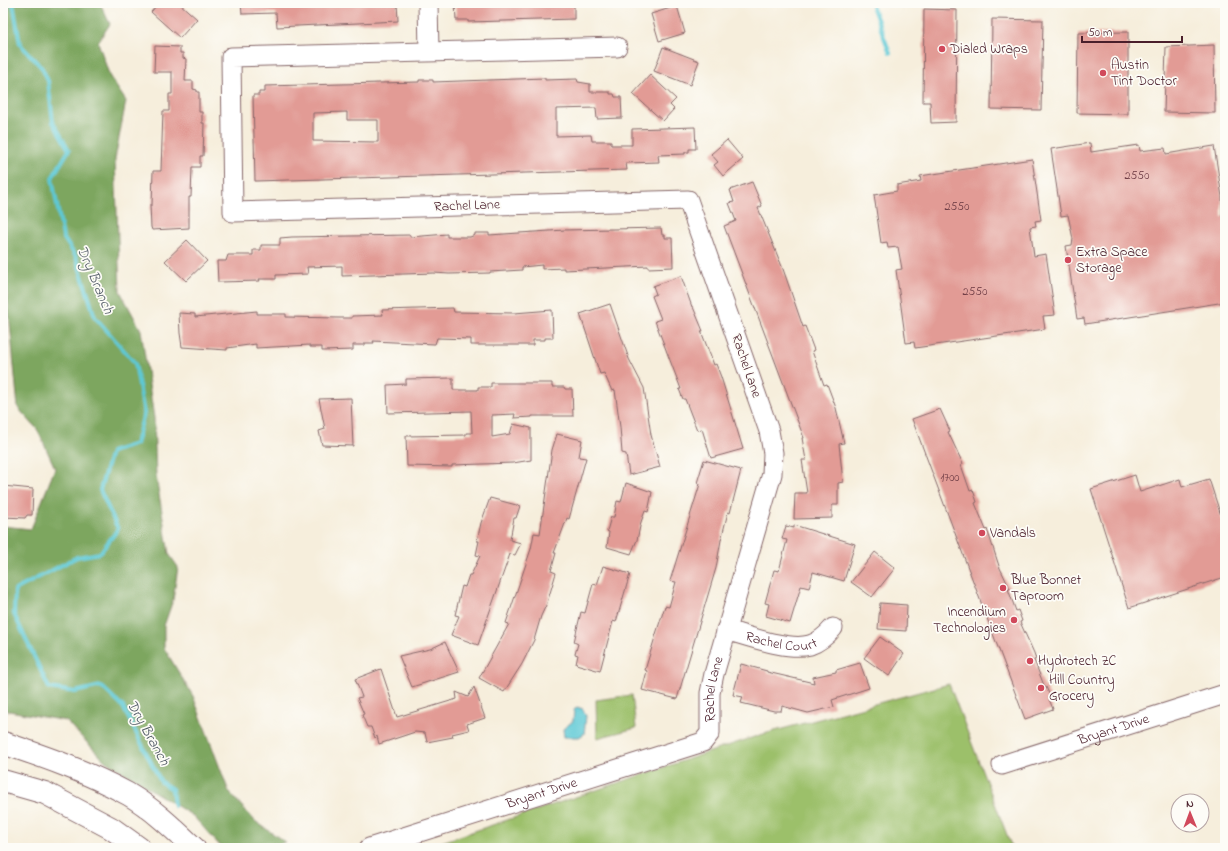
<svg xmlns="http://www.w3.org/2000/svg" width="1228" height="851" font-family="'Indie Flower',sans-serif">
	<rect width="100%" height="100%" fill="#fdfcf7"/>
	<filter id="ink" filterUnits="userSpaceOnUse"><feTurbulence type="fractalNoise" baseFrequency=".025" numOctaves="2"/><feDisplacementMap in="SourceGraphic" scale="8" xChannelSelector="R" yChannelSelector="G"/><feConvolveMatrix kernelMatrix="1 2 1 2 8 2 1 2 1" color-interpolation-filters="sRGB"/></filter>
	<filter id="wash" filterUnits="userSpaceOnUse"><feTurbulence type="fractalNoise" baseFrequency=".012" numOctaves="4" result="noise"/><feDisplacementMap in="SourceGraphic" scale="16" xChannelSelector="R" yChannelSelector="G"/><feGaussianBlur stdDeviation="0.9" result="paint"/><feColorMatrix in="noise" values="0 0 0 0 0 0 0 0 0 0 0 0 0 0 0 0 0 1.4 0 .05"/><feComposite in="paint" operator="in"/></filter>
	<g filter="url(#wash)">
		<rect width="100%" height="100%" fill="#f6eedc"/>
		<!-- green -->
		<g fill="#9cc06a" stroke="#73704a">
			<polygon points="949,684 1012,848 424,848 760,735"/>
			<polygon points="632,695 636,728 597,738 596,700"/>
		</g>
		<!-- forest -->
		<polygon fill="#7da65e" stroke="#646244" points="3,3 100,3 110,24 98,42 110,77 126,101 115,159 120,291 141,330 154,418 156,476 169,554 178,567 173,600 164,626 164,648 193,696 229,792 255,821 285,842 271,848 222,848 193,816 105,761 66,721 3,710 3,526 31,529 55,468 37,429 18,408 3,250"/>
		<!-- water -->
		<polygon fill="#5dc9d5" stroke="#547480" points="577,707 583,709 586,716 584,734 579,737 564,737 563,729 573,721 574,710"/>
		<g fill="none" stroke-linecap="round" stroke-linejoin="round">
			<!-- stream -->
			<g stroke="#5dc9d5" stroke-width="4">
				<polyline points="13,3 20,44 42,68 48,81 53,122 69,150 52,178 63,237 76,257 95,317 135,363 144,413 136,444 111,452 100,490 118,529 100,553 77,557 15,590 14,614 49,688 75,692 101,686 123,707 161,782 172,789 174,806"/>
				<polyline points="871,3 890,53"/>
			</g>
		</g>
		<g id="blocks">
			<!-- building -->
			<g fill="#e29b95" fill-rule="evenodd">
				<polygon points="159,3 179,3 197,19 180,38 151,12"/>
				<polygon points="241,3 397,3 398,21 277,27 276,13 242,14"/>
				<polygon points="455,3 574,3 574,19 468,22 468,20 456,20"/>
				<polygon points="677,6 685,33 659,41 651,14"/>
				<polygon points="924,9 957,10 956,122 931,123 930,102 923,102"/>
				<polygon points="992,19 1043,20 1041,110 991,109"/>
				<polygon points="1128,32 1128,114 1077,113 1078,33"/>
				<polygon points="1214,45 1215,113 1164,112 1166,47"/>
				<polygon points="155,46 180,47 180,53 183,53 183,58 186,59 185,81 193,81 193,89 197,90 197,92 199,92 199,112 202,112 202,123 204,123 203,156 200,156 200,167 192,167 191,197 189,197 189,228 152,230 151,227 150,205 152,205 153,171 161,171 163,111 169,111 169,94 172,94 172,72 154,72"/>
				<polygon points="663,47 699,61 690,85 654,71"/>
				<polygon points="650,75 676,99 670,105 674,109 663,121 633,94"/>
				<path d="M545 78V80L577 79 578 82 590 84V92H610V94H614L615 97H621L622 118 597 119 596 108 556 109V136L591 135 592 141H611V145H632V129L695 127 696 149H689V152H685V154L658 155 659 162 626 163 627 170 255 181 253 95H259V92H265V86L419 82V80H433V82ZM347 112V120H378V142L313 141V113Z"/>
				<polygon points="727,140 743,159 723,176 714,165 718,162 711,154"/>
				<polygon points="1090,143 1091,152 1139,145 1140,151 1165,148 1166,154 1214,146 1222,197 1222,217 1225,216 1225,302 1085,324 1084,318 1077,319 1066,246 1072,245 1073,239 1068,215 1061,216 1051,149"/>
				<polygon points="1032,159 1041,220 1035,221 1036,226 1030,227 1034,256 1046,254 1055,315 1043,316 1045,329 915,348 914,342 906,343 896,270 902,269 898,247 888,248 887,242 881,243 874,195 897,191 897,185 921,181 920,176"/>
				<polygon points="752,182 762,206 758,208 783,269 803,327 805,326 814,350 812,351 824,385 827,384 836,408 844,443 839,444 843,482 838,483 838,505 832,505 832,518 794,519 795,493 807,493 802,460 806,460 802,438 804,438 724,226 736,221 729,203 734,202 730,190"/>
				<polygon points="661,228 662,235 665,235 665,238 672,238 673,267 648,268 648,266 564,270 564,268 542,269 542,265 522,267 522,270 490,272 490,273 449,274 434,273 342,276 342,266 307,267 308,274 276,275 276,279 259,279 260,281 218,282 217,261 226,261 228,255 253,255 253,250 261,250 261,245 280,245 280,238 292,237 410,235 410,237 447,234 447,237 470,237 475,235 475,233 489,233 489,235 565,230"/>
				<polygon points="187,240 207,261 186,281 165,261"/>
				<polygon points="681,276 692,307 693,307 703,331 701,331 714,365 716,364 721,377 743,449 711,458 702,429 697,430 685,399 683,399 679,389 681,389 655,321 661,319 652,296 656,294 653,286"/>
				<polygon points="610,304 629,359 644,388 651,435 660,467 629,475 626,454 622,453 620,427 615,390 612,391 604,373 600,374 580,314"/>
				<polygon points="453,308 454,312 514,313 552,310 553,338 545,338 545,340 533,340 533,345 471,345 471,339 437,338 435,344 373,341 374,343 365,343 365,345 353,345 353,350 322,351 322,347 310,347 310,345 256,348 256,344 227,348 227,350 182,347 180,333 179,313 195,314 195,317 257,311 257,314 286,314 286,317 339,318 352,318 352,316 383,315 382,310"/>
				<polygon points="453,378 453,390 478,390 478,387 491,387 491,383 552,383 552,387 564,387 565,389 572,389 573,416 532,416 532,417 514,418 515,414 492,415 492,437 510,434 513,424 531,428 531,460 513,463 452,465 452,467 407,466 406,436 466,435 466,433 472,433 471,411 388,413 387,385 406,384 406,379"/>
				<polygon points="351,398 353,446 322,445 319,431 325,429 319,399"/>
				<polygon points="940,409 950,431 948,432 963,464 961,465 970,491 973,490 977,502 975,503 986,530 987,529 999,566 1010,589 1008,589 1016,611 1018,610 1022,621 1020,622 1034,653 1036,659 1034,660 1045,688 1046,687 1051,698 1049,699 1053,709 1025,719 912,419"/>
				<polygon points="557,434 582,440 579,457 586,458 569,519 567,518 554,553 556,553 551,571 556,573 547,603 541,616 534,640 522,664 504,692 479,678 509,624 506,623 531,549 534,533 540,534 552,450"/>
				<polygon points="704,460 741,470 730,513 728,512 721,540 716,568 677,699 642,690 647,671 645,670 656,634 665,606 669,607 676,582 670,581 700,484 697,483"/>
				<polygon points="1135,475 1140,492 1180,479 1182,487 1209,479 1225,528 1225,577 1129,608 1091,489"/>
				<polygon points="626,483 652,492 648,512 645,511 641,522 637,540 631,554 607,547 609,532 607,531 611,517 614,517 617,501 621,502"/>
				<polygon points="3,486 33,489 32,515 27,515 25,518 3,517"/>
				<polygon points="490,498 520,506 516,518 514,518 510,540 521,543 515,555 510,554 478,645 451,635 459,616 455,615 462,586 465,587 469,575 471,575 480,556 476,555 479,541 477,541 481,523"/>
				<polygon points="794,525 855,544 844,581 813,572 809,588 801,586 790,623 766,616 769,604 765,603 774,570 779,571 786,544 787,540 782,539 786,526 794,528"/>
				<polygon points="875,552 895,568 872,597 851,582"/>
				<polygon points="603,566 630,574 616,622 613,621 600,671 576,664 578,655 575,654 578,644 574,642 581,612 585,613 593,584 597,585"/>
				<polygon points="880,603 907,605 906,631 878,629"/>
				<polygon points="880,637 904,654 889,676 864,658"/>
				<polygon points="445,642 459,672 412,687 399,656 430,649"/>
				<polygon points="860,663 869,688 832,700 834,707 808,713 782,706 781,711 774,711 741,703 743,697 733,695 741,664 767,671 767,672 814,683 813,677 836,672 836,670"/>
				<polygon points="381,669 397,717 457,699 456,692 468,697 474,687 485,718 467,724 469,730 452,734 453,737 427,742 425,733 415,732 379,744 377,736 375,738 371,727 367,727 362,715 364,714 357,698 362,697 355,679"/>
			</g>
		</g>
	</g>
	<g filter="url(#ink)">
		<use href="#blocks" fill-opacity="0" stroke="#866769" stroke-width="1"/>
		<g fill="none" stroke-linecap="round" stroke-linejoin="round">
			<!-- minor casing -->
			<g stroke="#866769" stroke-width="21">
				<g id="minor">
					<polyline points="428,3 429,51"/>
					<path id="s1" d="M726 630C748 636 788 651 810 645 819 642 827 635 833 628"/>
					<path id="s2" d="M1002 765 1225 694"/>
					<path id="s3" d="M369 848 703 742 710 733V693L714 674 772 474 773 453 769 431 688 200 233 212 231 57 617 47"/>
				</g>
			</g>
			<!-- major casing -->
			<g stroke="#866769" stroke-width="24">
				<g id="major">
					<path d="M3 743C45 757 88 772 128 794 152 808 174 829 194 848"/>
					<polyline points="3,781 45,793 111,828 139,848"/>
				</g>
			</g>
			<!-- minor -->
			<use href="#minor" stroke="#fff" stroke-width="19"/>
			<!-- major -->
			<use href="#major" stroke="#fff" stroke-width="22"/>
		</g>
	</g>
	<!-- markers -->
	<g fill="#d1495b" stroke="#fdfcf7" stroke-width="1.5">
		<circle cx="942" cy="49" r="4"/>
		<circle cx="1103" cy="73" r="4"/>
		<circle cx="1068" cy="260" r="4"/>
		<circle cx="982" cy="533" r="4"/>
		<circle cx="1003" cy="588" r="4"/>
		<circle cx="1014" cy="620" r="4"/>
		<circle cx="1030" cy="661" r="4"/>
		<circle cx="1041" cy="688" r="4"/>
	</g>
	<g text-anchor="middle" dominant-baseline="central" stroke-width="3.5" stroke-linejoin="round" paint-order="stroke">
		<!-- number labels -->
		<g font-size="12" fill="#703e46">
			<text x="1137" y="176">2550</text>
			<text x="957" y="207">2550</text>
			<text x="975" y="292">2550</text>
			<text x="950" y="478">1700</text>
		</g>
		<!-- poi labels -->
		<g font-size="14" fill="#4a1f2b" stroke="#fdfcf7" text-anchor="start">
			<text x="950" y="49">Dialed Wraps</text>
			<text x="1111" y="65">Austin<tspan x="1111" dy="16">Tint Doctor</tspan></text>
			<text x="1076" y="252">Extra Space<tspan x="1076" dy="16">Storage</tspan></text>
			<text x="990" y="533">Vandals</text>
			<text x="1011" y="580">Blue Bonnet<tspan x="1011" dy="16">Taproom</tspan></text>
			<text x="1006" y="612" text-anchor="end">Incendium<tspan x="1006" dy="16">Technologies</tspan></text>
			<text x="1038" y="661">Hydrotech ZC</text>
			<text x="1049" y="680">Hill Country<tspan x="1049" dy="16">Grocery</tspan></text>
		</g>
		<!-- street labels -->
		<g font-size="14" fill="#4a1f2b" stroke="#fdfcf7">
			<text transform="translate(467 206) rotate(-2)">Rachel Lane</text>
			<text transform="translate(746 366) rotate(71)">Rachel Lane</text>
			<text stroke="none"><textPath href="#s1" startOffset="57">Rachel Court</textPath></text>
			<text stroke="none"><textPath href="#s3" startOffset="406">Rachel Lane</textPath></text>
			<text stroke="none"><textPath href="#s2" startOffset="117">Bryant Drive</textPath></text>
			<text stroke="none"><textPath href="#s3" startOffset="181">Bryant Drive</textPath></text>
		</g>
		<!-- water labels -->
		<g font-size="15" font-style="italic" fill="#515a66" stroke="#fdfcf7">
			<text transform="translate(95 280) rotate(67)">Dry Branch</text>
			<text transform="translate(148 733) rotate(61)">Dry Branch</text>
		</g>
	</g>
	<!-- margin -->
	<rect width="1228" height="851" fill="none" stroke="#fdfcf7" stroke-width="16"/>
	<!-- north arrow -->
	<g transform="translate(1190 813) rotate(359)"><circle r="19" fill="#fdfcf7" stroke="#b5a4a5"/>
	<path d="M0-3L7 15L0 10L-7 15Z" fill="#d1495b"/>
	<text y="-6" font-size="11" font-weight="bold" text-anchor="middle" fill="#4a1f2b">N</text>
	</g>
	<!-- scale -->
	<path d="M1082 36v6h100v-6" fill="none" stroke="#4a1f2b" stroke-width="2"/>
	<text x="1088" y="36" font-size="12" fill="#4a1f2b" stroke="#fdfcf7" stroke-width="3" paint-order="stroke">50 m</text>
</svg>
